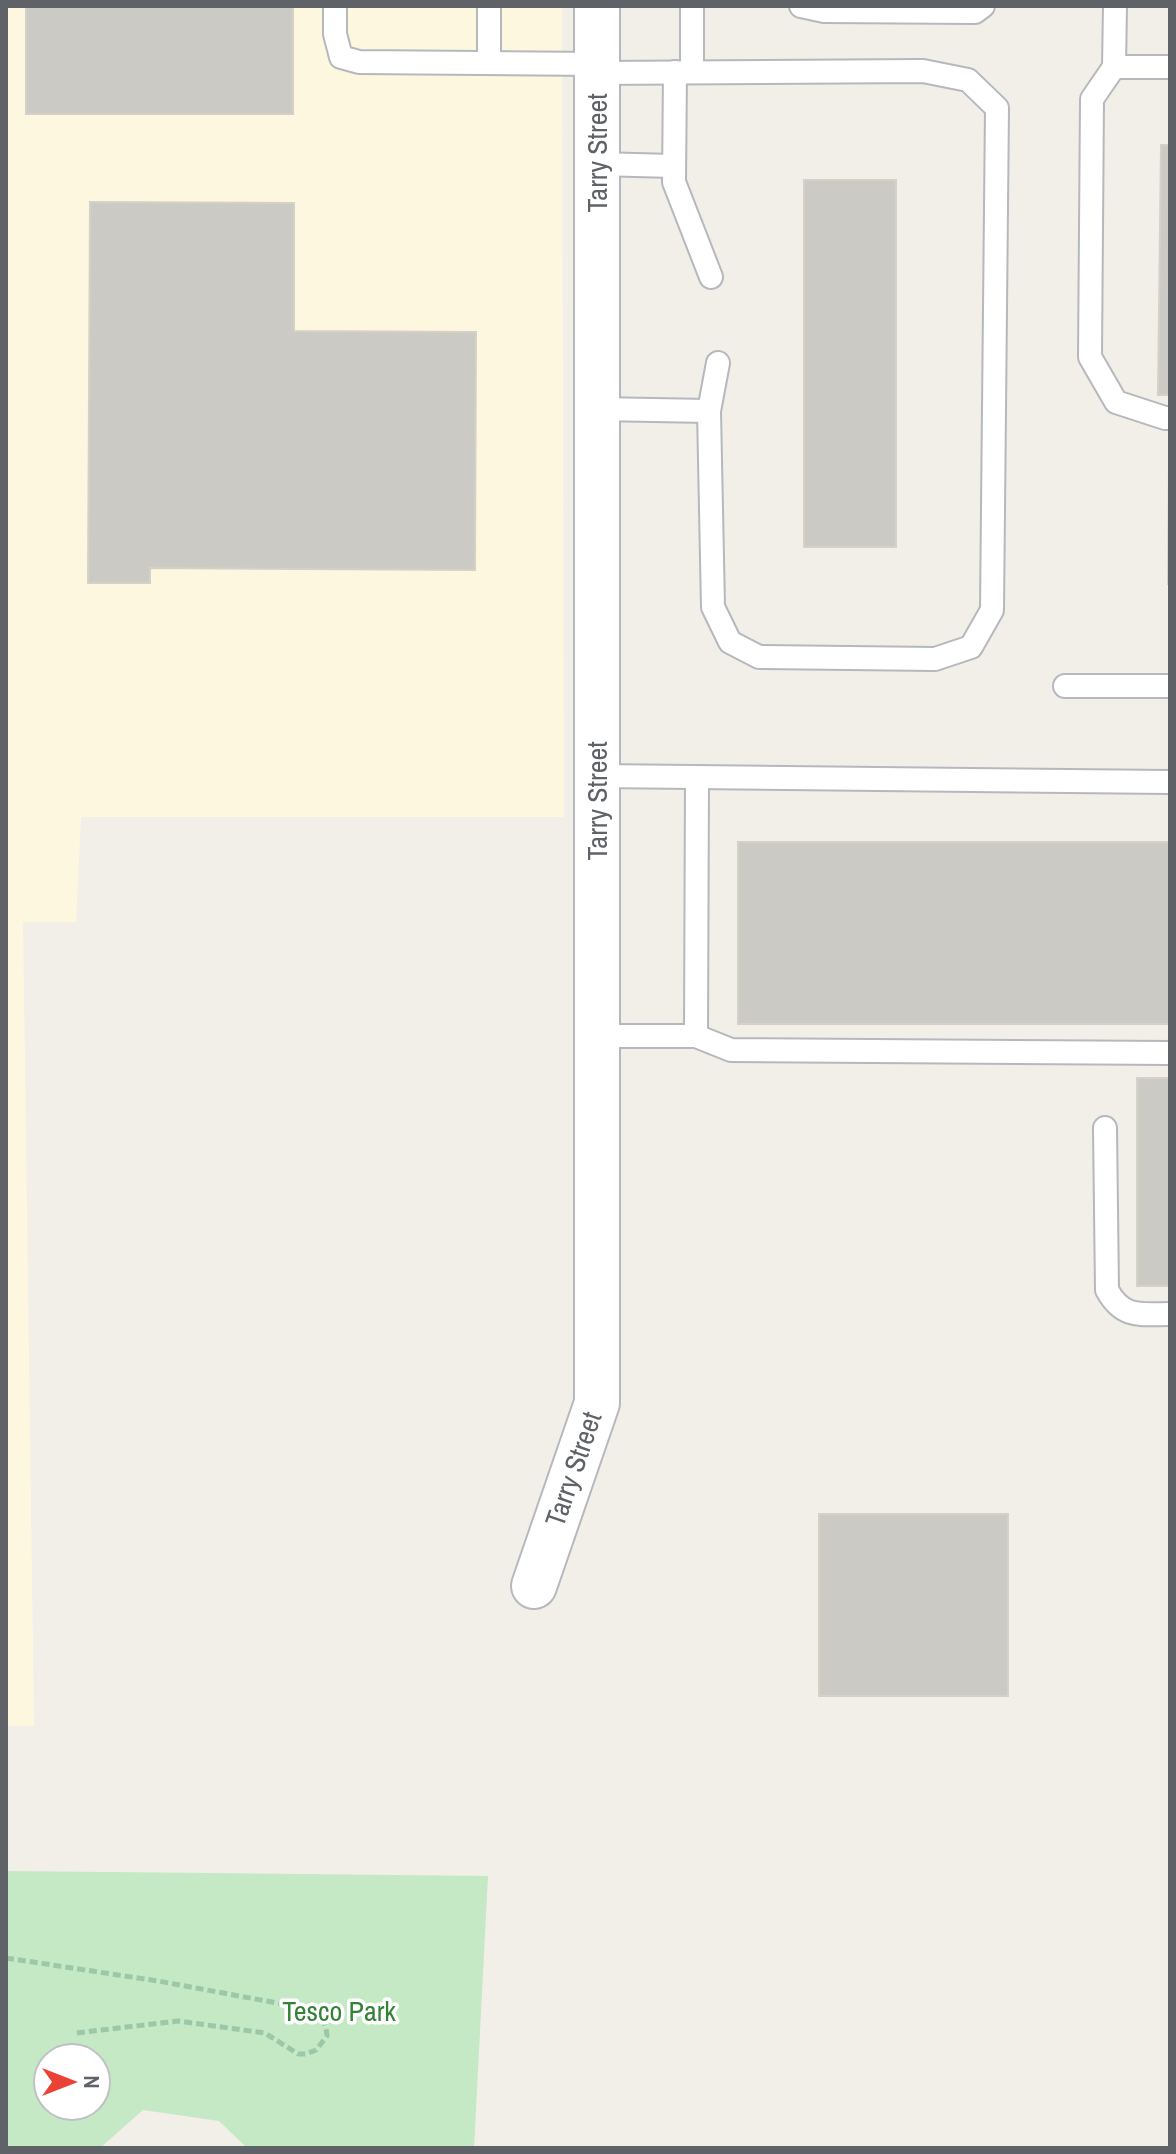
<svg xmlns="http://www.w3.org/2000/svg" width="1176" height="2154" font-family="'Archivo Narrow',sans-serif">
	<rect width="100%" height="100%" fill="#f1efe8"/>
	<!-- commercial -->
	<polygon fill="#fef7e0" points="6,6 562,6 564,817 81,817 76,922 23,922 34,1726 6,1726"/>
	<!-- green -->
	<path fill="#c5e8c5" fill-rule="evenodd" d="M6 1871 488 1876 474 2148H247L219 2121 143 2110 100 2148H6ZM48 2058H96V2106H48Z"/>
	<!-- building -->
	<g fill="#cccac5" stroke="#d6d1c6" stroke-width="2">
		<rect x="26" y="6" width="267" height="108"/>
		<polygon points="1161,145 1170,145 1170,395 1158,395"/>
		<rect x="804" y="180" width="92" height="367"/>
		<polygon points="90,202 294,203 294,331 476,332 475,570 150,568 150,583 88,583"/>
		<polygon points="1169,469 1170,469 1170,584 1168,584"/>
		<rect x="738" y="842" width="432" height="182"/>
		<rect x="1137" y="1078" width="33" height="208"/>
		<rect x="819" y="1514" width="189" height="182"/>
	</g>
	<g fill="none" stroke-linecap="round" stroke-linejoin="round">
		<!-- service casing -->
		<g stroke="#b5b8bc" stroke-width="26">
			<g id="service">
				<polyline points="335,6 335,34 341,57 359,62 597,64"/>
				<polyline points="489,6 489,63"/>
				<polyline points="692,6 692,72"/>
				<polyline points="801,6 824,11 975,12 983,6"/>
				<polyline points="1115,6 1114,67 1092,99 1090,357 1116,402 1165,418 1170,418"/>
				<polyline points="1114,67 1170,67"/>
				<polyline points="675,72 674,182 711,277"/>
				<polyline points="597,73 923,71 968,80 997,108 992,610 971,647 935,659 759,657 730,642 713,607 709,411 718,363"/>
				<polyline points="597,164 674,166"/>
				<polyline points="597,409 709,411"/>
				<polyline points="1065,686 1170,686"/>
				<polyline points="597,776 1170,782"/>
				<polyline points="597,1036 696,1036 731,1050 1170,1053"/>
				<polyline points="696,1036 697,778"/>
				<path d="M1105 1128 1107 1290C1123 1319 1140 1314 1170 1314"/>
			</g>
		</g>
		<!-- minor casing -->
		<g stroke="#b5b8bc" stroke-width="48">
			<polyline id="minor" points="534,1586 597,1403 597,6"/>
		</g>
		<!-- path -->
		<path stroke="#9cc7a9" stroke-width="5" stroke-dasharray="8 4" stroke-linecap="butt" d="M6 1958 158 1981 315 2010C323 2018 326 2025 327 2036L316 2050 306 2054H298L265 2033 178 2021 76 2033"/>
		<!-- service -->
		<use href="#service" stroke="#fff" stroke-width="22"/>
		<!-- minor -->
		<use href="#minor" stroke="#fff" stroke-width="44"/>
	</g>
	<g text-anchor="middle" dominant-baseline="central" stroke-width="7" stroke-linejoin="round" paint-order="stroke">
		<!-- street labels -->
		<g font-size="28" fill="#5f6368" stroke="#fff">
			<text transform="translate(597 153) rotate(-90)">Tarry Street</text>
			<text transform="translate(597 801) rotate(-90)">Tarry Street</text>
			<text transform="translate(573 1469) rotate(-71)">Tarry Street</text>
		</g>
		<!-- park labels -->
		<g font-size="28" fill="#348238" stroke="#fff">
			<text x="339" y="2011">Tesco Park</text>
		</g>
	</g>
	<!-- border -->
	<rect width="1176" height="2154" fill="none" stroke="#5f6368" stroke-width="16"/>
	<!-- north arrow -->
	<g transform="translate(72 2082) rotate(90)"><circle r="38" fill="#ffffff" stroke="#bfc1c3" stroke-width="2"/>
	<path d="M0-6L14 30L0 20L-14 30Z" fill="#ea4335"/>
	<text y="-12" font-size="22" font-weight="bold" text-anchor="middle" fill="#5f6368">N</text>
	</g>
</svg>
